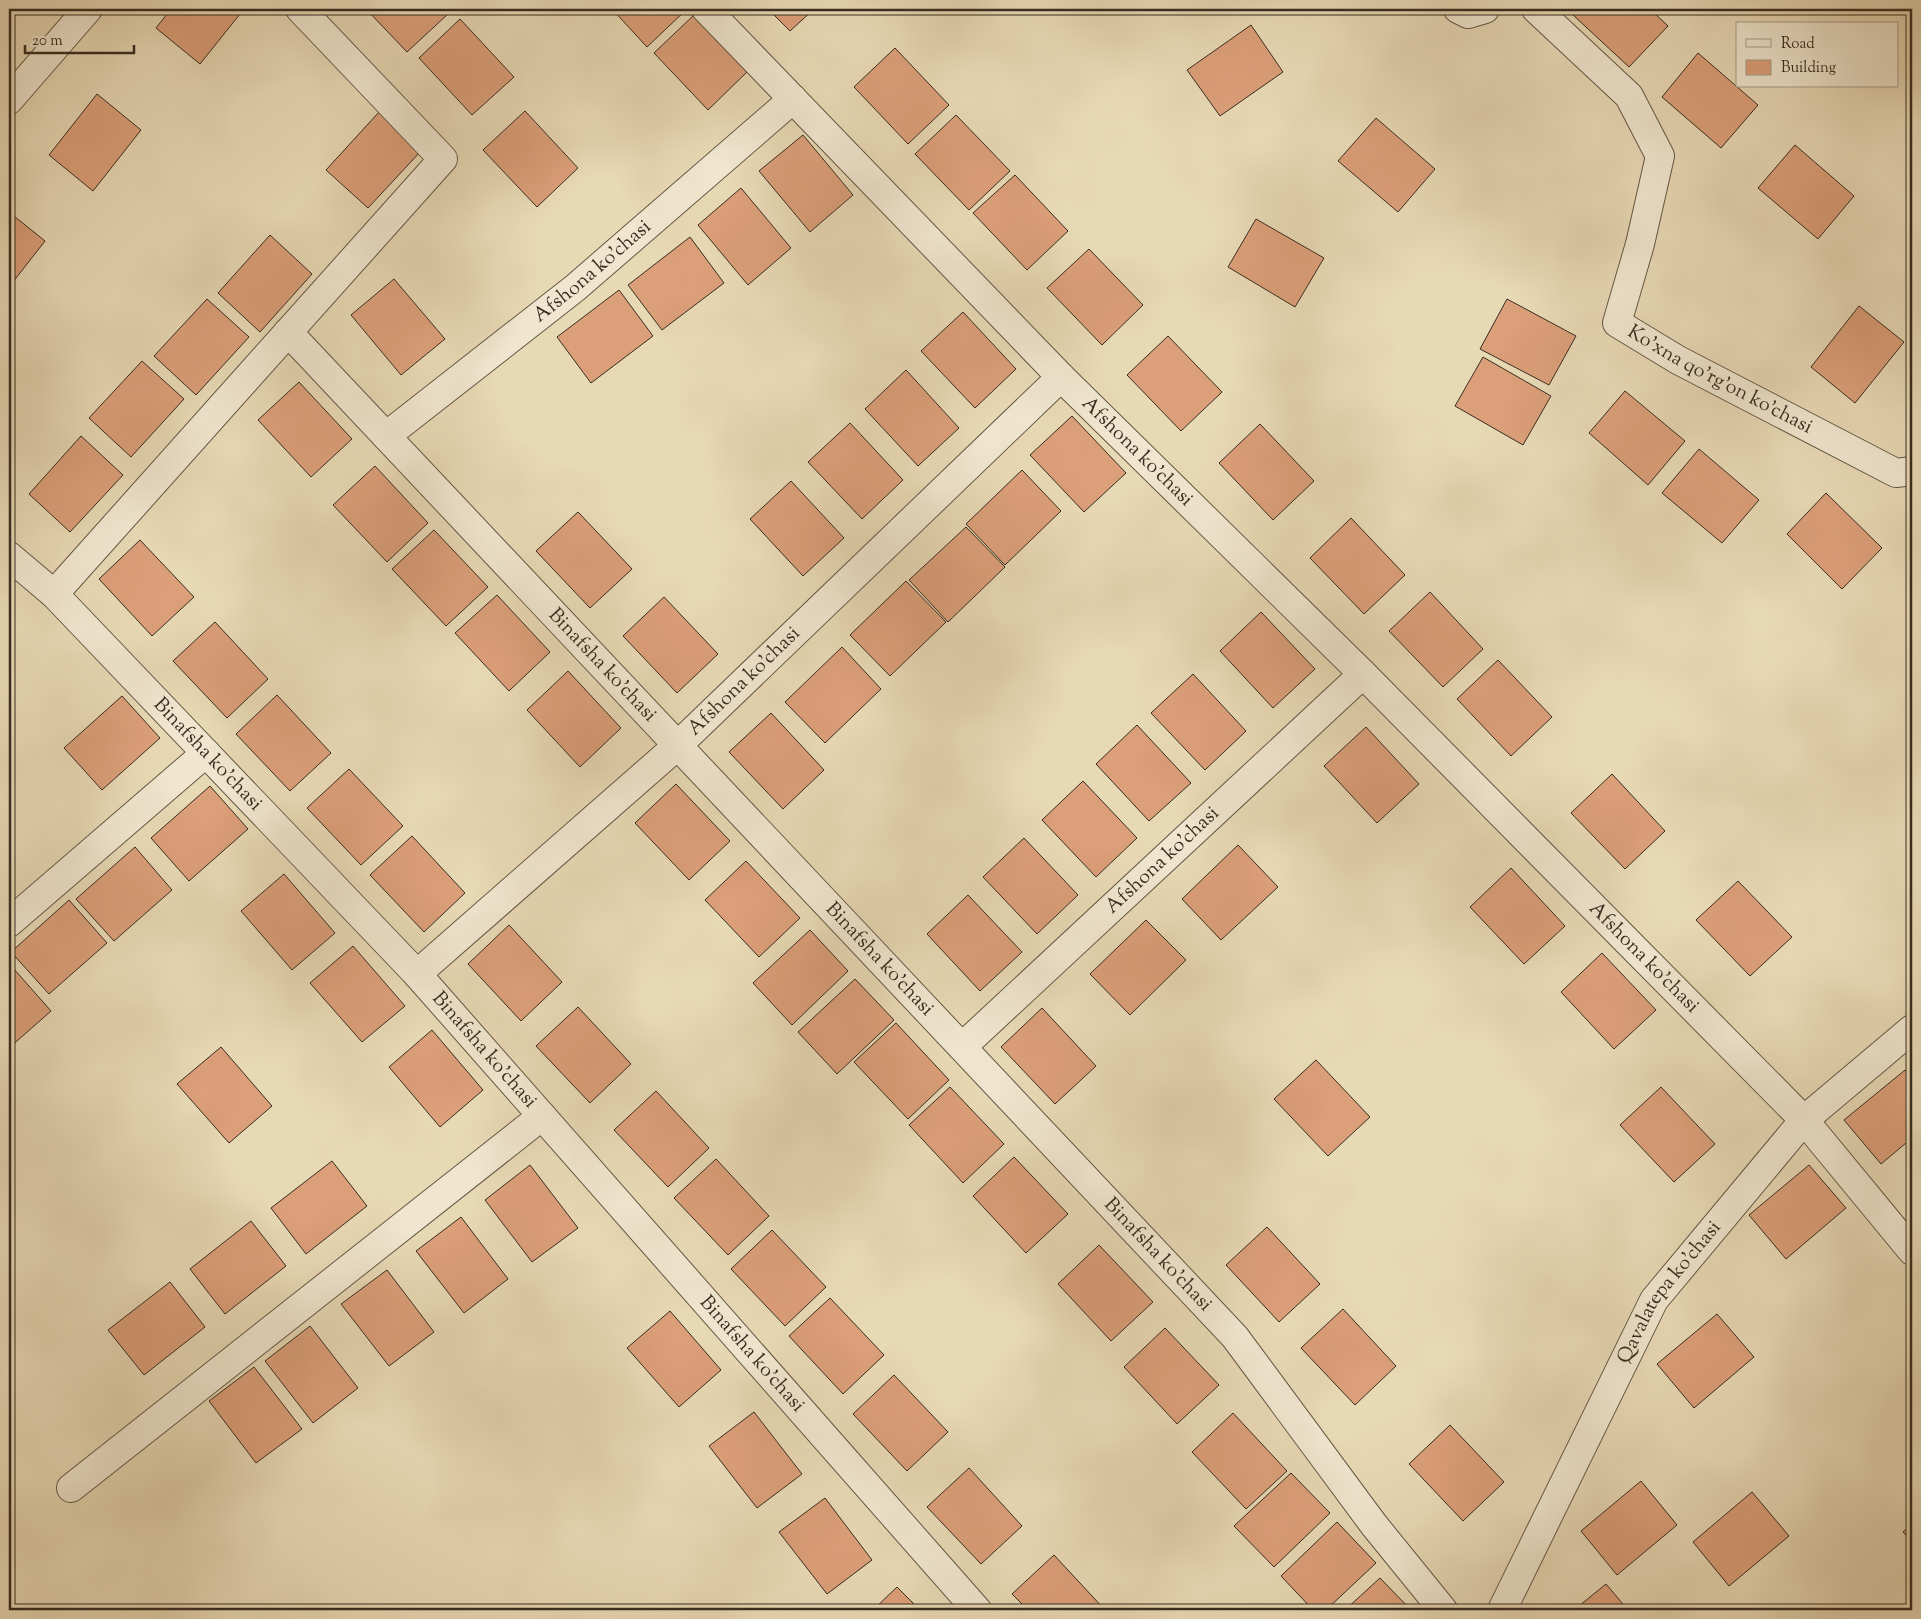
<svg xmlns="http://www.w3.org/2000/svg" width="1921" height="1619" font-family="'Sorts Mill Goudy',serif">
	<rect width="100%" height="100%" fill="#e8d9b5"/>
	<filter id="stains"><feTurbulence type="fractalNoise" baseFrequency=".004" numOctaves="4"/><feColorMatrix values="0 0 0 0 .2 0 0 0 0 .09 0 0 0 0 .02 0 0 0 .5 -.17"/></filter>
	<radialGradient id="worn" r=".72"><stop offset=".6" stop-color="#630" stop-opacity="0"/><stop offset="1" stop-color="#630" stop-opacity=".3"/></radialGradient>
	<!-- building -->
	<g fill="#db9f79" stroke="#382d21">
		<polygon points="171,9 244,9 200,64 156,28"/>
		<polygon points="366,9 444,9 448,14 407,52"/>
		<polygon points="612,9 687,9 647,47"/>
		<polygon points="768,9 814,9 790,31"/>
		<polygon points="1577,9 1650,9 1668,26 1629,67 1572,14"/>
		<polygon points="695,14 749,70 708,110 654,53"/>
		<polygon points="460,19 514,77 472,115 419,58"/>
		<polygon points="1251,25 1283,72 1220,116 1187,70"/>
		<polygon points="895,48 949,105 908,144 854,87"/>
		<polygon points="1698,53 1758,105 1721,148 1662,97"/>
		<polygon points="97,94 141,130 93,191 49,155"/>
		<polygon points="525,111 578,168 537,207 483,150"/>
		<polygon points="379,112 421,151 368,208 326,170"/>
		<polygon points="956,115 1010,171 969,210 915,154"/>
		<polygon points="1376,118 1435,169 1398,212 1338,161"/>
		<polygon points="803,135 853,195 810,232 759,171"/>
		<polygon points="1795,145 1854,196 1818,239 1758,188"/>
		<polygon points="1015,175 1068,231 1027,270 973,213"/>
		<polygon points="741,188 791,248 748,285 698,225"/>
		<polygon points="9,212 45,241 9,287"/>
		<polygon points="1256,219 1324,258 1295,307 1228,267"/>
		<polygon points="270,235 312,274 260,332 218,293"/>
		<polygon points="690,237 724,283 662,330 628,285"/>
		<polygon points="1089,249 1143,305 1102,345 1047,288"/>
		<polygon points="394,279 445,339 401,375 351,315"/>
		<polygon points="619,290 653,336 591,383 557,337"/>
		<polygon points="207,299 249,337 196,395 154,356"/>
		<polygon points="1507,299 1576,336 1549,385 1480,349"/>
		<polygon points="1859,306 1904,342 1855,403 1811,367"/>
		<polygon points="963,312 1016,369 975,408 921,351"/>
		<polygon points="1168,336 1222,392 1181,431 1127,375"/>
		<polygon points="1483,357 1551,396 1523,445 1455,406"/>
		<polygon points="142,361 184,399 131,457 89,418"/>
		<polygon points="906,370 959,428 918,466 865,409"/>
		<polygon points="299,382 352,439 311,477 258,420"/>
		<polygon points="1625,391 1685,441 1648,485 1589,433"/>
		<polygon points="1072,416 1126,473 1084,512 1030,455"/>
		<polygon points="850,423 903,480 862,519 808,462"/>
		<polygon points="1260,424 1314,481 1273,520 1219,463"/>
		<polygon points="81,436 123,475 70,532 29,494"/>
		<polygon points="1699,449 1759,500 1722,543 1662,493"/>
		<polygon points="375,466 428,523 387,562 333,505"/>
		<polygon points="1022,470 1061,511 1005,565 966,524"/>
		<polygon points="791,481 844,538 803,576 750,519"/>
		<polygon points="1826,493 1882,548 1842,589 1787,534"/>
		<polygon points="578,512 632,569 590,608 536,551"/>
		<polygon points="1351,518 1405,575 1364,614 1310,558"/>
		<polygon points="966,527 1005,567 948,622 909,580"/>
		<polygon points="434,530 488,587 446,626 392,569"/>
		<polygon points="140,540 194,597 152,636 99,579"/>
		<polygon points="906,581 946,622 890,676 850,635"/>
		<polygon points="1430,592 1483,649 1443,687 1389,631"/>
		<polygon points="497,595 550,652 509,691 455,633"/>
		<polygon points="664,597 718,654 677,693 623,636"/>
		<polygon points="1261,612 1315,669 1273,708 1220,651"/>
		<polygon points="215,622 268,679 227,718 173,661"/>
		<polygon points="842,647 881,689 825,743 785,702"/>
		<polygon points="1498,660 1552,717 1511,756 1457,699"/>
		<polygon points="568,671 621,728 580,767 527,710"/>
		<polygon points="1193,674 1246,731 1205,770 1151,713"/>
		<polygon points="277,695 331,753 290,791 236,734"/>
		<polygon points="122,696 160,738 102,790 64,748"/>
		<polygon points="771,713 824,770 783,809 729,752"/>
		<polygon points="1137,725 1191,783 1149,821 1096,764"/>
		<polygon points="1366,727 1419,784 1377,823 1324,766"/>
		<polygon points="349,769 403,826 361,865 307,808"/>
		<polygon points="1612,774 1665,831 1625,869 1571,813"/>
		<polygon points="1083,781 1137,838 1096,877 1042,820"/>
		<polygon points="676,784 730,841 689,880 635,823"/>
		<polygon points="210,786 248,829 189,881 151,838"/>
		<polygon points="412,836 465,893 424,932 370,875"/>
		<polygon points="1024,838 1078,895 1037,934 983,877"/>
		<polygon points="1238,845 1278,887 1221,940 1182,899"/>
		<polygon points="135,847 172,890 114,941 76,899"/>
		<polygon points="746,861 800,918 759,957 705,900"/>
		<polygon points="1511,868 1565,926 1524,964 1470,907"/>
		<polygon points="284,874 335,933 292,970 241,911"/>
		<polygon points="1738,881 1792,937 1750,976 1696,920"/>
		<polygon points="968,895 1022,952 980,991 927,934"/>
		<polygon points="69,900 107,943 49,994 11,952"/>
		<polygon points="1146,920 1186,960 1130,1015 1090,974"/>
		<polygon points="509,925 562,982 521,1021 468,964"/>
		<polygon points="810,930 848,971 792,1025 753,983"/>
		<polygon points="353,946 405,1006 362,1042 310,983"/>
		<polygon points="1602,953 1656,1010 1614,1049 1561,992"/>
		<polygon points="13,968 51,1011 9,1048 9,972"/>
		<polygon points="855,979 894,1020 837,1074 798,1032"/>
		<polygon points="578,1007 631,1064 590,1103 536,1046"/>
		<polygon points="1042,1008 1096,1066 1055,1104 1001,1047"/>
		<polygon points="896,1023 949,1080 908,1119 854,1062"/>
		<polygon points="432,1030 483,1090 440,1127 389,1067"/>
		<polygon points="221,1047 272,1106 229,1143 177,1084"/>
		<polygon points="1316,1060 1370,1117 1328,1156 1274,1099"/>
		<polygon points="1905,1070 1912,1079 1912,1138 1881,1164 1844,1120"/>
		<polygon points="950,1087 1004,1144 963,1183 909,1125"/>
		<polygon points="1661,1087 1715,1144 1674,1182 1620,1125"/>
		<polygon points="656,1091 709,1148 668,1187 614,1130"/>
		<polygon points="1014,1157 1068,1214 1026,1253 973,1196"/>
		<polygon points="716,1159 769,1216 728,1255 674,1198"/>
		<polygon points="332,1161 367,1206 306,1254 271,1208"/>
		<polygon points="530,1165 578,1228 532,1262 485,1200"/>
		<polygon points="1809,1165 1846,1208 1786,1259 1749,1215"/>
		<polygon points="461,1217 508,1279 464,1313 416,1251"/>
		<polygon points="251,1221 286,1266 225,1314 190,1269"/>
		<polygon points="1267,1227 1320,1284 1279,1322 1226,1265"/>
		<polygon points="772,1230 826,1287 785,1326 731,1269"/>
		<polygon points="1099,1245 1153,1302 1111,1341 1058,1284"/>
		<polygon points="387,1270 434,1332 389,1366 341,1304"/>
		<polygon points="170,1282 205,1327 144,1375 108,1330"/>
		<polygon points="830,1298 884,1355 843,1394 789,1336"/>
		<polygon points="1343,1309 1396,1366 1355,1405 1301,1348"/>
		<polygon points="670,1311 721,1370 679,1407 627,1348"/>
		<polygon points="1717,1314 1754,1357 1694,1408 1657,1364"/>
		<polygon points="310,1326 358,1388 313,1423 265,1361"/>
		<polygon points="1165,1328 1219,1385 1177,1424 1124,1367"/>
		<polygon points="254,1367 302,1429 256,1463 209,1401"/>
		<polygon points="894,1375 948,1432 907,1471 853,1414"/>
		<polygon points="754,1412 802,1474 757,1508 709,1446"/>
		<polygon points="1233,1413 1287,1471 1246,1509 1192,1452"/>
		<polygon points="1450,1425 1504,1482 1463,1521 1409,1464"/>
		<polygon points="969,1468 1022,1526 981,1564 927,1507"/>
		<polygon points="1291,1473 1330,1513 1274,1567 1234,1526"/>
		<polygon points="1641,1481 1677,1525 1617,1575 1581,1531"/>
		<polygon points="1752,1492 1789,1536 1729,1586 1693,1542"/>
		<polygon points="825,1498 872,1560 827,1594 779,1532"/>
		<polygon points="1337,1522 1376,1563 1326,1610 1313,1610 1281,1576"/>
		<polygon points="1912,1524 1912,1542 1903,1532"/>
		<polygon points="1054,1555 1105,1610 1028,1610 1012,1594"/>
		<polygon points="1380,1578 1411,1610 1345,1610"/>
		<polygon points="1606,1584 1628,1610 1574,1610"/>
		<polygon points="897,1587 920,1610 873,1610"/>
	</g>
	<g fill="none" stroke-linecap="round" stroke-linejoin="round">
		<!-- minor casing -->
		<g stroke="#645846" stroke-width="30">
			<g id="minor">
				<path id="s1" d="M706 9 1061 377 1363 674 1804 1120 1912 1251"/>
				<polyline points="1458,9 1468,14 1485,9"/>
				<path id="s2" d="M1536 9 1629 96 1660 156 1640 244 1617 323 1678 360 1896 473 1912 471"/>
				<polyline points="9,100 88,9"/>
				<path id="s3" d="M288 332 1235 1337 1374 1525 1443 1610"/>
				<path id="s4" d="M386 436 575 288 793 99"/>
				<path id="s5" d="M9 556 54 594 417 974 977 1610"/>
				<polyline points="54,594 443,159 300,9"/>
				<polyline points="9,923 206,753"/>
				<path id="s6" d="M417 974 677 746 1061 377"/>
				<path id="s7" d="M962 1047 1363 674"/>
				<polyline points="71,1488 542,1116"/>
				<path id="s8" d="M1502 1610 1654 1300 1804 1120 1912 1029"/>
			</g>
		</g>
		<!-- minor -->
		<use href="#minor" stroke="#f0e6cf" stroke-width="28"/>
	</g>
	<g text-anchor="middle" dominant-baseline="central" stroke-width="4" stroke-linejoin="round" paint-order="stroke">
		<!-- street labels -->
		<g font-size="20" fill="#382d21" stroke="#f0e6cf">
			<text stroke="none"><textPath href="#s4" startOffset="264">Afshona ko'chasi</textPath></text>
			<text stroke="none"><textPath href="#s2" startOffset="485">Ko'xna qo'rg'on ko'chasi</textPath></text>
			<text stroke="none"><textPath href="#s1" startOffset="618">Afshona ko'chasi</textPath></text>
			<text stroke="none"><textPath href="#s3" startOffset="458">Binafsha ko'chasi</textPath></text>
			<text stroke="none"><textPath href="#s6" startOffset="439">Afshona ko'chasi</textPath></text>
			<text stroke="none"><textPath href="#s5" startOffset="281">Binafsha ko'chasi</textPath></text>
			<text stroke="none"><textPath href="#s7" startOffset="274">Afshona ko'chasi</textPath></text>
			<text stroke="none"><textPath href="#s1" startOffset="1334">Afshona ko'chasi</textPath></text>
			<text stroke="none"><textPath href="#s3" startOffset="862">Binafsha ko'chasi</textPath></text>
			<text stroke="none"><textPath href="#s5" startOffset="686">Binafsha ko'chasi</textPath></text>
			<text stroke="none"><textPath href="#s3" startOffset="1268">Binafsha ko'chasi</textPath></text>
			<text stroke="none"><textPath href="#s8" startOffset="360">Qavalatepa ko'chasi</textPath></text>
			<text stroke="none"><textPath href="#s5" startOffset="1091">Binafsha ko'chasi</textPath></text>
		</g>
	</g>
	<!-- margin -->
	<rect width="1921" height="1619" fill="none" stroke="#e8d9b5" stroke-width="30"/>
	<rect x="10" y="10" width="1901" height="1599" fill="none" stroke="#382d21" stroke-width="2.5"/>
	<rect x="15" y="15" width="1891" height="1589" fill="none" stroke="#382d21"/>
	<!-- legend -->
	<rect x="1736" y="22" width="162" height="65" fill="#f0e6cf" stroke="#a69c89"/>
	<rect x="1746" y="39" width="25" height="8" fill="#f0e6cf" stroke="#a69c89"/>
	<text x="1781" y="48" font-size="15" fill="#382d21">Road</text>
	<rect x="1746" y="60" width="25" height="15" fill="#db9f79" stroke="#a69c89"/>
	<text x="1781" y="72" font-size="15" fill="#382d21">Building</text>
	<!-- scale -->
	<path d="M25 45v8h109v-8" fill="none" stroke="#382d21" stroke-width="2.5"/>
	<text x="32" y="45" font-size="15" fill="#382d21" stroke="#f0e6cf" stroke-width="4" paint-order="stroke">20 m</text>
	<rect width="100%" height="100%" filter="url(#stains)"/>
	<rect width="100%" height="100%" fill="url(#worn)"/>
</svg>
